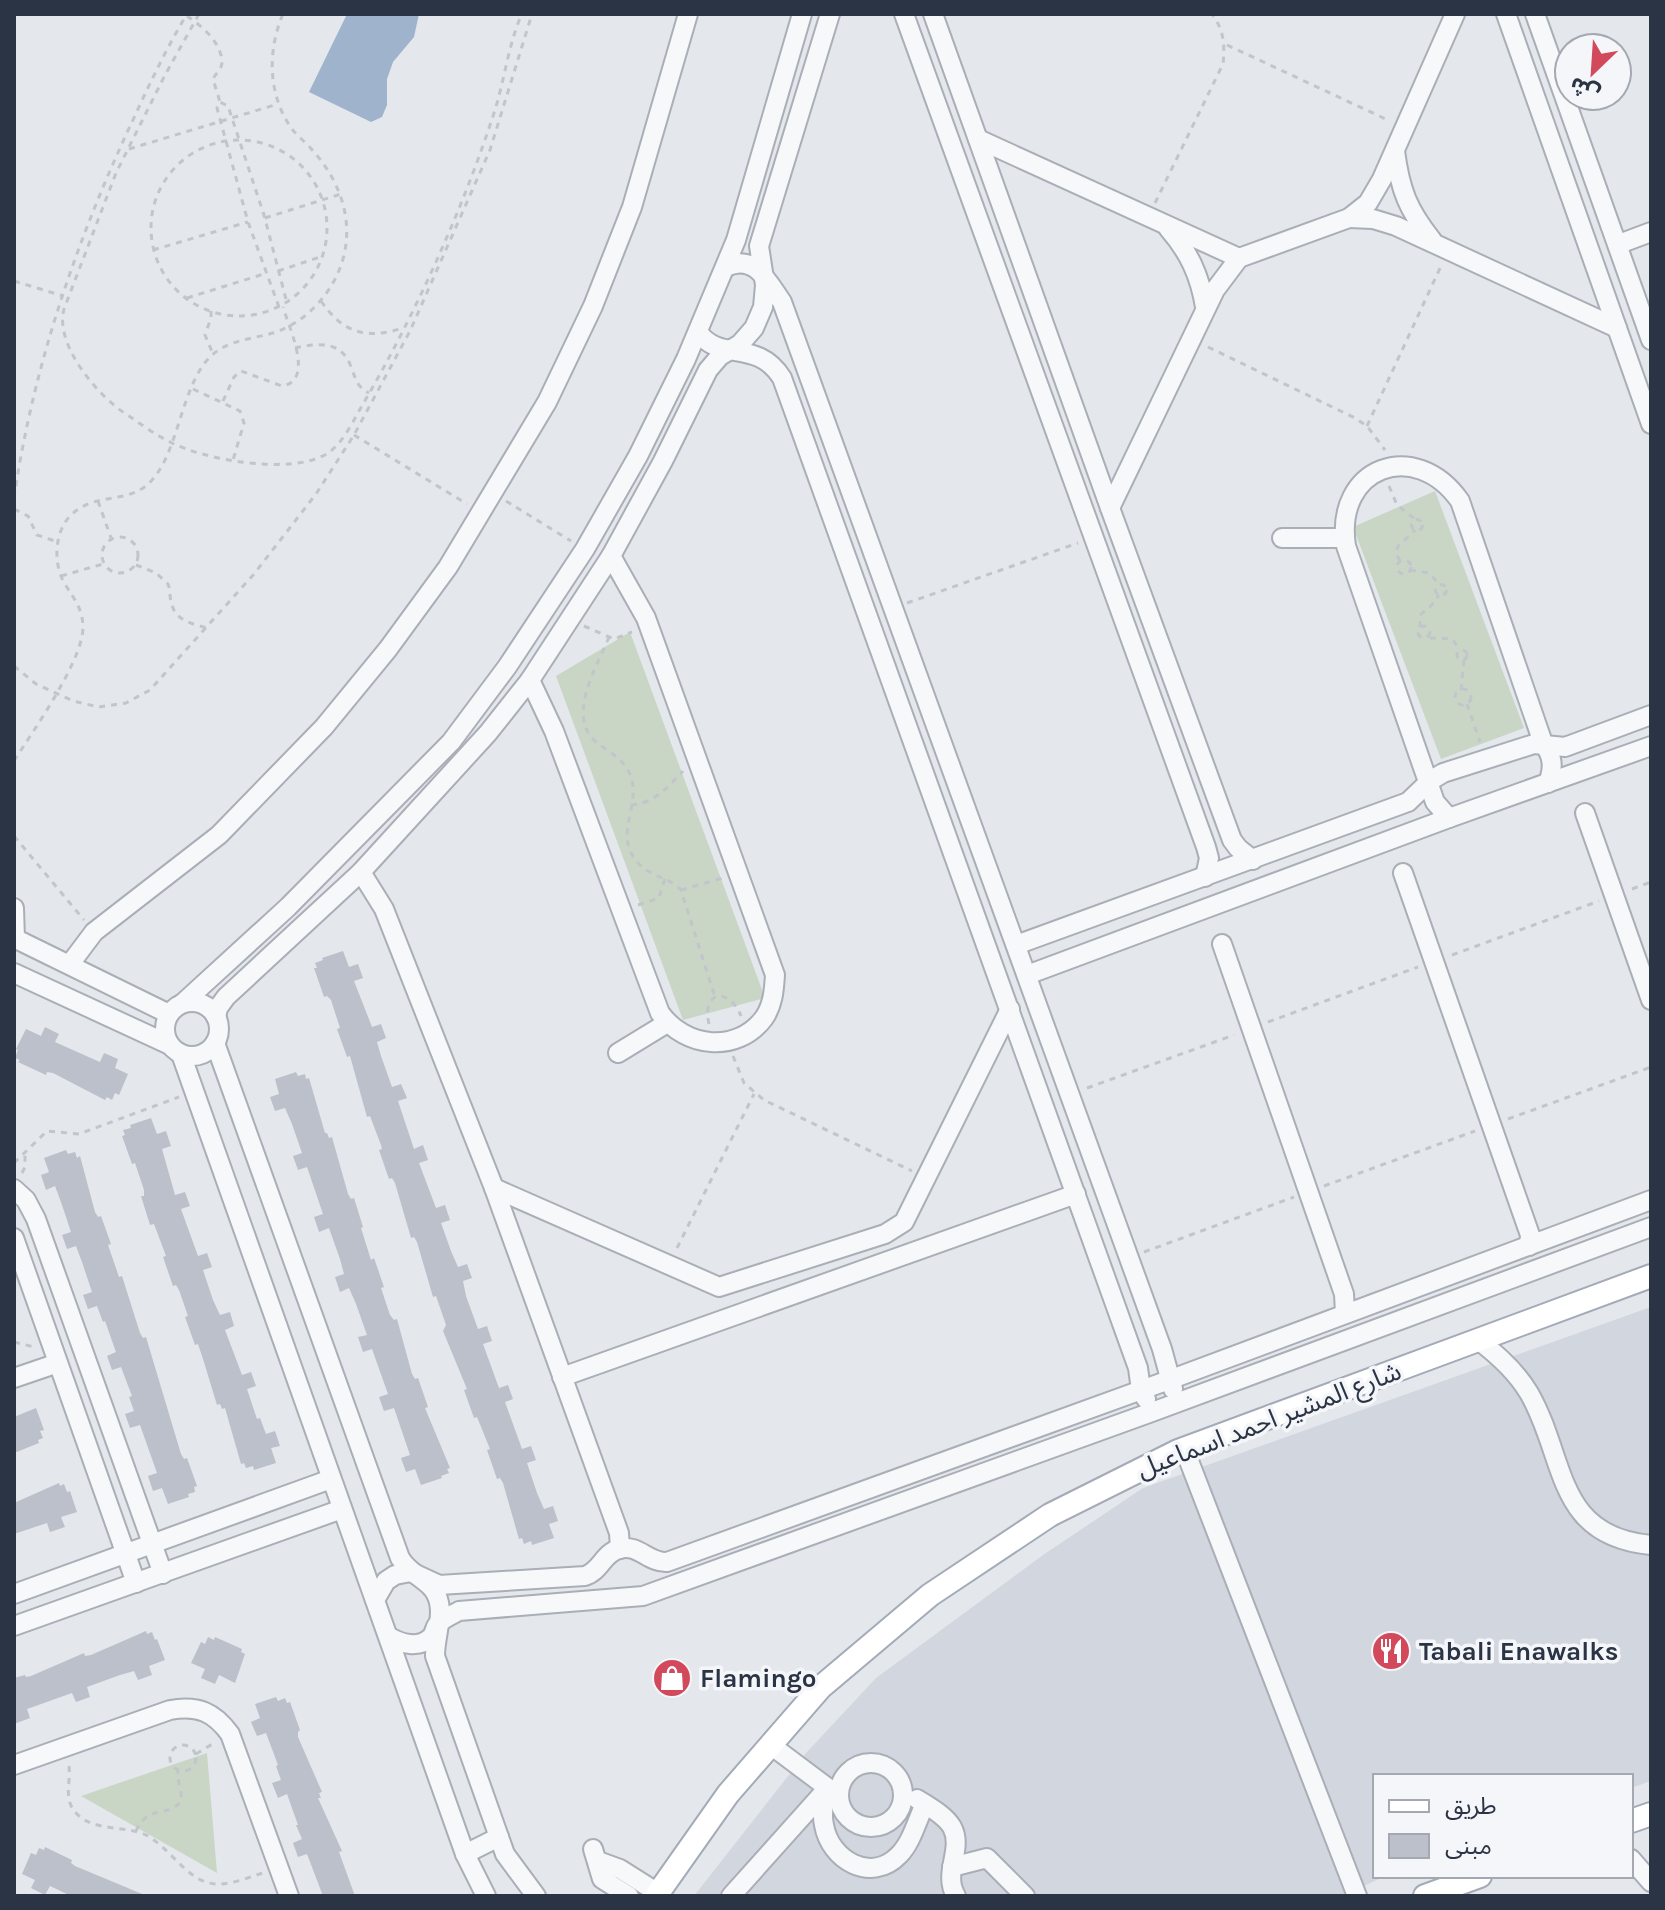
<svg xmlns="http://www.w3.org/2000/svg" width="1665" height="1910" font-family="Karla,'Noto Sans Arabic',sans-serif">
	<rect width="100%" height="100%" fill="#e4e7ec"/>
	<!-- built -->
	<polygon fill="#d2d6de" points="1651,1307 1651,1781 1631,1788 1631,1776 1375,1776 1375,1876 1385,1876 1343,1896 694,1896 807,1752 876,1678 1043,1555 1143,1488"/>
	<!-- garden -->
	<g fill="#c9d6c5">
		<polygon points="1435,491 1524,728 1441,759 1353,527"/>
		<polygon points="630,632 765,998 683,1020 556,676"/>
		<polygon points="207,1753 217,1873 81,1796"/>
	</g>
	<!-- water -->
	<polygon fill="#9fb4cc" points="347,14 419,14 414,37 393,62 387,79 387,105 382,117 371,122 309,92"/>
	<!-- building -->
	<g fill="#bbc0ca">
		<polygon points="343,951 349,967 358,964 363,978 354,981 372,1027 381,1024 386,1038 377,1042 381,1056 392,1087 401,1084 407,1098 398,1101 414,1149 423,1145 428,1160 419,1163 436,1208 445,1205 450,1220 441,1223 451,1251 458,1267 467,1264 472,1278 463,1281 466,1296 478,1329 487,1326 492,1341 483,1344 499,1388 508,1385 513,1399 505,1402 522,1449 531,1446 536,1460 527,1463 537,1493 544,1509 553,1506 558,1521 549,1524 554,1538 532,1545 531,1541 524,1544 522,1538 519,1539 503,1483 500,1478 497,1479 487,1450 490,1449 477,1417 474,1418 464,1390 467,1389 443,1331 446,1325 436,1296 433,1297 417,1242 414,1237 411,1238 395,1183 392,1178 389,1179 379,1150 382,1149 381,1145 370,1116 367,1117 350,1056 347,1057 337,1029 340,1028 331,1000 327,996 324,997 314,968 317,968 315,963 323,960 322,958"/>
		<polygon points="45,1027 59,1034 55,1042 84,1055 100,1062 104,1053 118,1059 115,1068 128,1074 119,1095 115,1093 112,1100 107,1097 105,1100 53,1073 47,1072 46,1075 18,1062 20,1060 15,1058 18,1050 16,1049 26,1029 41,1036"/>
		<polygon points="296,1072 298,1076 305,1074 306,1079 309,1078 325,1133 327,1133 329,1138 332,1137 348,1194 351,1199 354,1198 363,1227 361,1228 371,1260 374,1258 384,1287 381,1288 390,1315 394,1320 397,1319 412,1374 415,1379 418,1378 428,1407 425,1408 450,1468 447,1469 449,1473 441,1476 442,1478 421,1485 415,1469 406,1472 401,1458 410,1455 394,1408 384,1411 379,1397 388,1394 372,1349 363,1352 358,1337 367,1335 356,1304 349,1288 340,1292 335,1277 344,1274 340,1259 329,1228 319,1232 314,1217 323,1214 307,1167 298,1170 293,1156 302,1153 292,1124 285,1108 275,1111 270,1097 279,1094 275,1079"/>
		<polygon points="151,1118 157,1134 166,1131 171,1146 162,1149 175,1195 185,1192 190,1206 181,1209 198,1256 207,1253 212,1267 203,1270 213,1300 220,1315 230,1312 234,1326 225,1330 236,1359 242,1375 251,1372 256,1386 247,1389 257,1419 260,1418 266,1434 275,1431 280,1446 271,1448 276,1463 254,1470 253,1466 246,1468 244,1463 241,1464 225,1408 222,1409 220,1404 217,1405 203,1359 198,1344 195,1345 185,1317 188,1316 179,1290 176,1285 173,1286 163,1257 166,1256 154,1224 150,1225 141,1196 144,1196 144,1190 135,1163 132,1164 122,1136 125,1135 123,1130 131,1128 130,1125"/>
		<polygon points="66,1150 68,1154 75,1152 77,1158 80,1156 95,1212 98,1217 101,1216 111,1244 108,1245 119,1277 122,1276 140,1333 143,1338 146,1337 181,1454 184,1459 187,1458 197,1486 194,1487 195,1492 188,1494 189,1497 168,1504 162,1488 153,1491 148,1476 157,1473 140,1425 130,1428 125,1414 134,1411 129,1397 132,1396 121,1367 112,1370 107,1356 116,1352 105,1321 103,1322 97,1306 88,1309 83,1295 92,1292 82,1262 76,1246 67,1249 62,1235 71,1232 61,1202 55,1186 46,1190 41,1175 49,1172 44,1158"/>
		<polygon points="36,1408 44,1430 40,1431 43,1438 38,1440 39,1443 14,1453 14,1417"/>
		<polygon points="59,1483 60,1486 64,1484 67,1492 70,1491 77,1512 61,1517 65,1527 50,1532 47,1523 14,1534 14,1503"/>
		<polygon points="146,1631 147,1634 152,1632 155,1640 157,1639 165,1660 149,1666 152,1675 138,1680 134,1671 120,1675 87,1687 90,1697 76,1702 72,1693 27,1709 30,1718 14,1724 14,1678 25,1675 26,1677 31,1676 84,1653 85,1656 91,1655"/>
		<polygon points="208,1637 214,1640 215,1637 242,1649 241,1652 245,1654 235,1683 219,1675 215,1684 201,1678 205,1669 191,1663 201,1642 205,1644"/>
		<polygon points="276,1697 278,1701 285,1698 287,1703 290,1702 300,1730 298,1732 298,1737 322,1792 319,1793 321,1798 318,1798 342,1851 339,1852 355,1896 323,1896 307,1854 298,1857 293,1843 302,1839 296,1825 298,1825 287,1794 278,1798 272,1783 281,1780 276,1766 278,1765 266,1733 257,1736 251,1722 260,1718 255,1704"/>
		<polygon points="45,1847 72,1860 71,1863 75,1866 147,1896 71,1896 50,1886 45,1895 31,1888 35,1880 22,1874 31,1853 36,1855 39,1848 44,1850"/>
	</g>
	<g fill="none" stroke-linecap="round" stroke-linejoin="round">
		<!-- minor casing -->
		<g stroke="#a9aeb7" stroke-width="22">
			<g id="minor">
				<polyline points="904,14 1206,847 1209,858 1205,877"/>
				<polyline points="933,14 1110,508 1232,840 1238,848 1253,860"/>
				<polyline points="1506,14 1651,424"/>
				<polyline points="1535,14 1651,340"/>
				<polyline points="978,139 1239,258"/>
				<path d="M1395 151C1400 190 1408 210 1432 240"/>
				<polyline points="1349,218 1373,219 1396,226 1617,328"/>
				<path d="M1168 228C1189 252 1200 276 1205 307"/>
				<polyline points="1619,244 1651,232"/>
				<path d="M726 267C755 253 768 282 782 302L1162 1349 1173 1389"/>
				<path d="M698 332C720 363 757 338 782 378L1138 1368 1141 1390 1146 1399"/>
				<polyline points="1110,508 1215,290 1239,258 1349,218 1368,203 1382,179 1455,14"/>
				<polyline points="1282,538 1345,538"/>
				<path d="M530 680 554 731 660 1013C685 1048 737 1054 764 1018 773 1005 774 990 775 975L646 618 611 556"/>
				<polyline points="1585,813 1651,1000"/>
				<path d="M1449 818 1435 802 1346 546C1334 467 1415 437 1460 501L1543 743C1553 756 1554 767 1548 783"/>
				<polyline points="361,872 384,909 494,1188 619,1533 620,1549"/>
				<polyline points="1403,873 1530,1235 1529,1246"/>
				<polyline points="14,908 15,939"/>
				<polyline points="14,938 169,1014"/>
				<polyline points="1222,944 1344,1294 1345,1313"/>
				<polyline points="1016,945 1408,802 1430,781 1443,773 1534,744 1565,747 1651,715"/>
				<polyline points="70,964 94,932 219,835 324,727 388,649 448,567 547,402 593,306 632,207 688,14"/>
				<polyline points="14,973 170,1045"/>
				<polyline points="1027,975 1449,818 1651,746"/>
				<circle cx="192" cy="1029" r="27"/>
				<polyline points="183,1003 288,907 451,742 507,667 585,549 638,456 686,359 736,240 802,14"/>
				<polyline points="216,1017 218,1008 226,997 361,872 488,733 530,680 611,556 663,461 708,370 720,356 740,344 754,328 763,307 765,285 759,246 830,14"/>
				<path d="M215 1043 400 1558C408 1572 422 1577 432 1588 448 1607 435 1633 435 1656L505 1854 536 1896"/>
				<polyline points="618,1053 667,1023"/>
				<polyline points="181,1054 465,1854 486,1896"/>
				<polyline points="494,1188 719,1287 885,1234 904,1222 909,1212 1010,1009"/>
				<polyline points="14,1189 26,1200 36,1219 163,1574"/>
				<polyline points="14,1238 136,1583"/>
				<path d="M1478 1340C1498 1355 1516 1371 1529 1393 1567 1459 1554 1536 1651 1545"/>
				<polyline points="562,1377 1076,1194"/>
				<polyline points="14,1378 58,1363"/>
				<polyline points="1184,1448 1357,1896"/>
				<polyline points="14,1594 331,1479"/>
				<path d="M375 1600 386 1581 395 1575 411 1572 439 1585 585 1576C601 1571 603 1553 619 1549 638 1543 648 1563 667 1562L1169 1380 1651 1200"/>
				<polyline points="14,1626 342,1509"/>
				<path d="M388 1636C401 1644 419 1649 431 1637 435 1633 434 1629 437 1625 442 1619 452 1615 459 1611L643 1596 1152 1412 1651 1227"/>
				<polyline points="772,1746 836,1794"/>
				<circle cx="871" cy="1795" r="32"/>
				<path d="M14 1765 170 1710C198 1705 214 1712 230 1734L289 1896"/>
				<path d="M828 1788C825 1800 821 1812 824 1825 830 1860 871 1884 899 1855 912 1842 917 1820 925 1804"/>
				<path d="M917 1799C928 1806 945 1815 952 1827 964 1849 942 1873 956 1896"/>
				<polyline points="593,1849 602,1879 629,1896"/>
				<polyline points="465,1854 499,1837"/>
				<polyline points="1631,1859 1651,1882"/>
				<polyline points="598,1861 620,1869 658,1893"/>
				<polyline points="952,1867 987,1858 1025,1896"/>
				<polyline points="731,1896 825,1791"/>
			</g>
		</g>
		<!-- major casing -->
		<g stroke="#a3abb8" stroke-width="26">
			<g id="major">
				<polyline points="1631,1821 1651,1814"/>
				<polyline points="656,1896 728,1794 821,1687 930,1595 1050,1515 1178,1451 1651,1276"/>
				<polyline points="1425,1896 1480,1876"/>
			</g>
		</g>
		<!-- path -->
		<g stroke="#c2c5cb" stroke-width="3" stroke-dasharray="6 6" stroke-linecap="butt">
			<path d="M199 14 165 75 116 173 64 309C54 345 99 398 129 416 142 425 156 435 170 442 204 460 294 476 328 453 344 442 353 421 363 404 414 317 463 209 494 113 504 83 509 41 522 14"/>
			<path d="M187 16C202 26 221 42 222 62 222 69 216 73 213 79L220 102"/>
			<polyline points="1227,45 1390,121"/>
			<circle cx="239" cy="228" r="88"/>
			<polyline points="129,149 278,104"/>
			<path d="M1155 203 1223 64C1225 45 1224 30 1212 14"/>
			<polyline points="265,218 341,194"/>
			<polyline points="153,250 248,222"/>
			<polyline points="278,271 323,256"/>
			<polyline points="14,281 63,296"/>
			<polyline points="187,298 267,273"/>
			<path d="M321 301C343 333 366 340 403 328"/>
			<polyline points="279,307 248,222 217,108 220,102 228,106 264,215 287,303"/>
			<polyline points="211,311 211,318 205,335 213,354"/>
			<polyline points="1208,347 1355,418 1367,426 1385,450"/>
			<path d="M295 348C317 343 342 340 351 367 356 379 356 386 369 393"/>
			<polyline points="193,389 240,411 244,423 233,460"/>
			<path d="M223 401 234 377 241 371 282 386C315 381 289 328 283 307"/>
			<polyline points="1367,426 1441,266"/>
			<polyline points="354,435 467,504"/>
			<polyline points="1389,486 1397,505 1415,519"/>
			<path d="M14 498C33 368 76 241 132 122 149 85 166 49 187 14"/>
			<polyline points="98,501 111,538"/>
			<polyline points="506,501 571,541"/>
			<polyline points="14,509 28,516 37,535 58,542"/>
			<circle cx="1417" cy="525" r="5.5"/>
			<circle cx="120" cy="555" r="18"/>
			<circle cx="1404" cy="567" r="7"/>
			<path d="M1400 561C1389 544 1407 542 1415 530"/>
			<path d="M136 565 156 573 168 584C171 591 169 598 172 605 176 621 193 624 207 628"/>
			<polyline points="1410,570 1429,573 1439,584"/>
			<polyline points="61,576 103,564"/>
			<circle cx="1441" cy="590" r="5.5"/>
			<polyline points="907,603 1078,543"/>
			<circle cx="1424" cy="632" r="6"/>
			<polyline points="584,626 614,639 632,632"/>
			<polyline points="1420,627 1420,615 1430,607 1439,595"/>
			<path d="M609 637C597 667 563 720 600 745 614 755 628 762 632 781 639 809 613 837 639 864 651 877 669 877 681 890L715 997"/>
			<polyline points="1430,638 1452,639 1460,650"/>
			<circle cx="1462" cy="655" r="5"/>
			<polyline points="14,666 36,684 73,701 99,707 126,703 150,690 254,574 316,494 354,435 410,331 490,150 532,14"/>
			<circle cx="1463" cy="697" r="8"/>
			<polyline points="1461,690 1464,660"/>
			<polyline points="1467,704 1480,742"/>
			<path d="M14 761C33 731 82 662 83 628 83 609 74 599 65 584 53 565 54 533 70 516 93 492 125 504 147 485 179 458 180 385 211 356 228 340 252 339 273 333 303 324 329 297 340 268 356 226 342 183 313 151 307 143 298 137 292 129 268 96 267 51 283 14"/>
			<path d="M631 805C655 803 667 788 683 771"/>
			<polyline points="14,836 84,920"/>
			<polyline points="1632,889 1651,882"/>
			<polyline points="681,890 723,878"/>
			<polyline points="638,905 659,898 665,878"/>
			<polyline points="1452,955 1599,901"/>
			<polyline points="1268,1022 1418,967"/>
			<path d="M709 1024C701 991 729 986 741 1016"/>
			<polyline points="733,1056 744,1083 764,1100 912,1171"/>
			<polyline points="1087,1088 1234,1035"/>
			<polyline points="1508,1119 1651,1067"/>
			<polyline points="14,1163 47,1131 79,1134 179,1097"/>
			<polyline points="22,1173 25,1167 25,1153"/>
			<polyline points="1324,1186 1475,1131"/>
			<polyline points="677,1248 754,1094"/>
			<polyline points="1144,1252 1294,1197"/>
			<polyline points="14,1342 34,1347"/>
			<circle cx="183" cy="1758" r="13"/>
			<polyline points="196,1754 214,1743"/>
			<path d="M69 1766C71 1783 63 1799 76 1813 93 1832 125 1825 146 1835 170 1848 185 1877 209 1883 227 1887 246 1878 263 1873"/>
			<path d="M136 1831C148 1804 169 1817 179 1803 185 1794 176 1782 178 1771"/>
		</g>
		<!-- minor -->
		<use href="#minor" stroke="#f7f8fa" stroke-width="18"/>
		<!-- major -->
		<use href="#major" stroke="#fff" stroke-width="22"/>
	</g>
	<!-- icons -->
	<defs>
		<g id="restaurant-disc" transform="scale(2)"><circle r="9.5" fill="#d1495b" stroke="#f4f6f9"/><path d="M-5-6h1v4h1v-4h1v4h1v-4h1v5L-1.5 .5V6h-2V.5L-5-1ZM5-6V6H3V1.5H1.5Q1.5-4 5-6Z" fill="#fff"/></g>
		<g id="shop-disc" transform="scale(2)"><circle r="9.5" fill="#d1495b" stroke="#f4f6f9"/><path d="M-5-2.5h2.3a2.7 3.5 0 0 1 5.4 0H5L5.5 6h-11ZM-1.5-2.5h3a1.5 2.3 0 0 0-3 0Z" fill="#fff"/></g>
	</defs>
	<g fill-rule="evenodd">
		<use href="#restaurant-disc" x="1391" y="1651"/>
		<use href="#shop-disc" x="672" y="1678"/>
	</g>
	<g text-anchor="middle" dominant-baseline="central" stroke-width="7" stroke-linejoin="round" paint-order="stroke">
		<!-- street labels -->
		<g font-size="26" fill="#2b3445" stroke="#f4f6f9">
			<text transform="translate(1269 1420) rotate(-21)">شارع المشير احمد اسماعيل</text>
		</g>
		<!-- poi labels -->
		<g font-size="26" font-weight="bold" fill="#2b3445" stroke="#f4f6f9" text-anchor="start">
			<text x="1419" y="1651">Tabali Enawalks</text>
			<text x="700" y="1678">Flamingo</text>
		</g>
	</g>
	<!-- border -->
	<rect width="1665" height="1910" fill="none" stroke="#2b3445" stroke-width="32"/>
	<!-- legend -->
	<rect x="1373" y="1774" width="260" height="104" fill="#f4f6f9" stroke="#a4a8b1" stroke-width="2"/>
	<rect x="1389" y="1800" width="40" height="12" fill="#ffffff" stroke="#a4a8b1" stroke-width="2"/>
	<text x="1445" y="1814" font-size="24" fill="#2b3445">طريق</text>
	<rect x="1389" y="1834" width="40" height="24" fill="#bbc0ca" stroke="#a4a8b1" stroke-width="2"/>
	<text x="1445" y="1854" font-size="24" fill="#2b3445">مبنى</text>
	<!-- north arrow -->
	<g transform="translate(1593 72) rotate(205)"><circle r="38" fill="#f4f6f9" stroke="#a4a8b1" stroke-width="2"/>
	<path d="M0-6L14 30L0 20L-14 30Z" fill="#d1495b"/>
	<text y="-12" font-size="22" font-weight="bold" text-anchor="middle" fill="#2b3445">ش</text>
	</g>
</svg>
